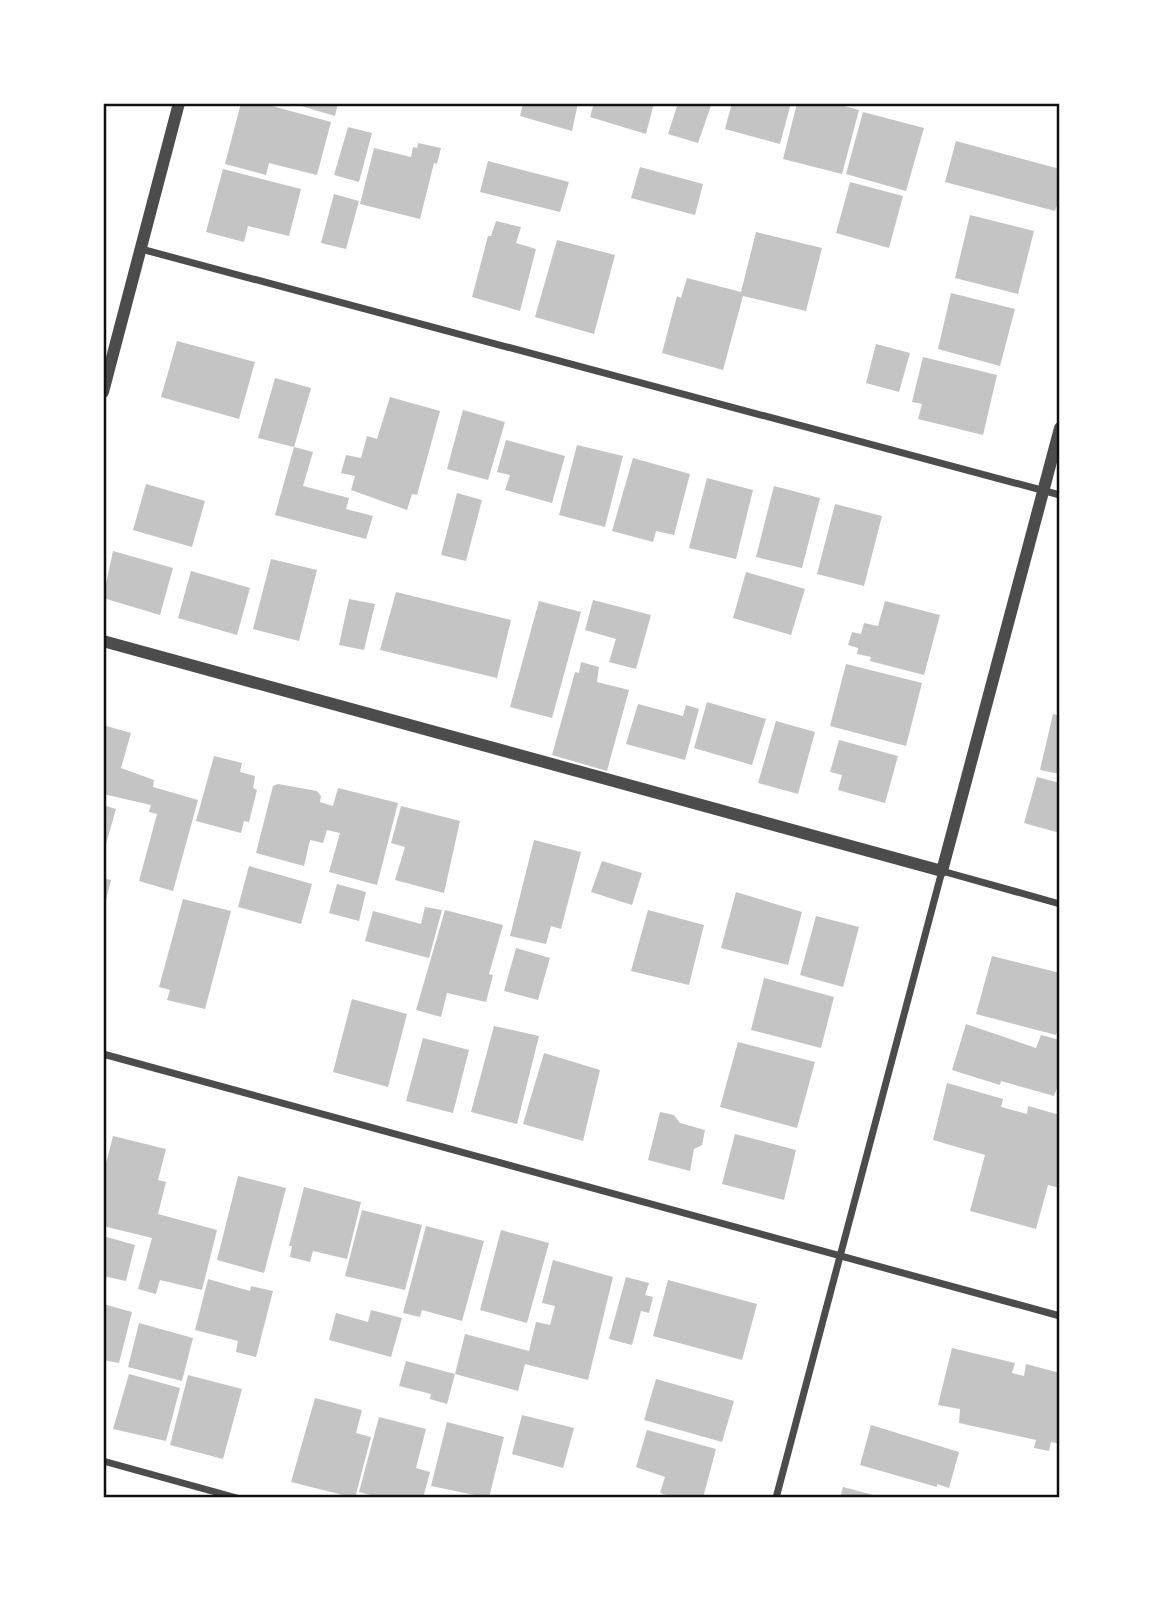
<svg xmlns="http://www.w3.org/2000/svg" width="1163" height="1601" font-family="Lato,sans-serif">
	<rect width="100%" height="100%" fill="#fff"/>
	<!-- building -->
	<g fill="#c4c4c4">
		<polygon points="241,103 261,103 331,122 317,175 269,163 266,175 225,164"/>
		<polygon points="291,103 338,103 335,116"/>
		<polygon points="523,103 578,103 572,131 520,116"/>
		<polygon points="594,103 654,103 646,134 590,117"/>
		<polygon points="678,103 712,103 698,143 668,134"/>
		<polygon points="732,103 791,103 780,144 725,129"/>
		<polygon points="797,103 832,103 859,110 842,174 783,159"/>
		<polygon points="863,112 924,128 906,191 846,174"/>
		<polygon points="348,127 372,133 359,182 334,175"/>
		<polygon points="956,141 1060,169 1060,197 1055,211 945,182"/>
		<polygon points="418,143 441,148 437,164 434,163 420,219 360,204 374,148 411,157 413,147 417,148"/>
		<polygon points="488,161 569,182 560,212 480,192"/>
		<polygon points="640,167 703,184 695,215 631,198"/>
		<polygon points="223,169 301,189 289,236 248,226 244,242 206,232"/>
		<polygon points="850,182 903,196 889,248 836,233"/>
		<polygon points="334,194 359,201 346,249 321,243"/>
		<polygon points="970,215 1034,231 1018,294 955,278"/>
		<polygon points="496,221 521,227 516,243 536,249 520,311 472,297 488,236 491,236"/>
		<polygon points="756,232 822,248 806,311 743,296 723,370 662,353 677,296 681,298 687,278 741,292"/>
		<polygon points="557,240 615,255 594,334 535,317"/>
		<polygon points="951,293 1015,309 1000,366 938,349"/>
		<polygon points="177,341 255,362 239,419 161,397"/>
		<polygon points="876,344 910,353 899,392 866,383"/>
		<polygon points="923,357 997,375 983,435 918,419 922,404 912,402"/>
		<polygon points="275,378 311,388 294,447 258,438"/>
		<polygon points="390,397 440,411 417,495 412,494 407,510 351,490 355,476 341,473 346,455 361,458 367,436 377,439"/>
		<polygon points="463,410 505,422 488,480 447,469"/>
		<polygon points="506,440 565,456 552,503 505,490 510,475 497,472"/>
		<polygon points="577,445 623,456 605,527 559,515"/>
		<polygon points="294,447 313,452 303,486 349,498 346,509 373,516 366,539 275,515"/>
		<polygon points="633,458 690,474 674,535 656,531 653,542 612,531"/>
		<polygon points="707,478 753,490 736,559 689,548"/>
		<polygon points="146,484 205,501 192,547 133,530"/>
		<polygon points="774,486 820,498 802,568 756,557"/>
		<polygon points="457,493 482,500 466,561 441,555"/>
		<polygon points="835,504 882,516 864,586 817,574"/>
		<polygon points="113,551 173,568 160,615 103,598"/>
		<polygon points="271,559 317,570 299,641 253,629"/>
		<polygon points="191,571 250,588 237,635 178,618"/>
		<polygon points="746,572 805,589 791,635 733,618"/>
		<polygon points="396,592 511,620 497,678 380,650"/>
		<polygon points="349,599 375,604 364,650 339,645"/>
		<polygon points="593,600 651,615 636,669 609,662 616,639 585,630"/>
		<polygon points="539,601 581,612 552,718 510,707"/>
		<polygon points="885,601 940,615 924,675 870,661 871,657 857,654 858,648 848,645 852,632 861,634 864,623 878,626"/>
		<polygon points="581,662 599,667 597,682 629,690 607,771 552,755 575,672 579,673"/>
		<polygon points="846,664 922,683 906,746 830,726"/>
		<polygon points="707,702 766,719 752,765 694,748"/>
		<polygon points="638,704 683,716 686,705 699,709 685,760 626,744"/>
		<polygon points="1053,714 1060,716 1060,774 1040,770"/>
		<polygon points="776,721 815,732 798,794 758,783"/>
		<polygon points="103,725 131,733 121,768 154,780 153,787 198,800 173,891 139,881 157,814 149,812 151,805 103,794"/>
		<polygon points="839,740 898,756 885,803 838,790 842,775 830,772"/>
		<polygon points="214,756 242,763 240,772 255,776 253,788 257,790 249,822 244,821 241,833 196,821"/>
		<polygon points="1037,777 1060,783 1060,833 1024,823"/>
		<polygon points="278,784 317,791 321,796 320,802 333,806 338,788 398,803 377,885 329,872 340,833 327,830 323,843 310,840 304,866 256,853 273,786"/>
		<polygon points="103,805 116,809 104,851 103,851"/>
		<polygon points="401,806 460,821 444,893 395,880 405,847 391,843"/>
		<polygon points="534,840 581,852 561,929 551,926 546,944 510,936"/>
		<polygon points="602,861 642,873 632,905 591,892"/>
		<polygon points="249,866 312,884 301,924 238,907"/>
		<polygon points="103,878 111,880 104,908 103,908"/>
		<polygon points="337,884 366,892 359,921 329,913"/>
		<polygon points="736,892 802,912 788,965 721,948"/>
		<polygon points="183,899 231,911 205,1009 167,1000 170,990 159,987"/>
		<polygon points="425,907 442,910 429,958 365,941 373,911 421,924"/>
		<polygon points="445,910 503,925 489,974 493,975 486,1002 447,993 441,1017 416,1010"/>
		<polygon points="648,910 704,925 689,985 631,971"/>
		<polygon points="816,916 859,927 843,987 800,975"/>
		<polygon points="516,948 550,958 538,1000 504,991"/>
		<polygon points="992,956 1060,973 1060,1022 1056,1035 976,1014"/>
		<polygon points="764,978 834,997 821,1048 751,1030"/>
		<polygon points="352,999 407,1014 388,1087 333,1072"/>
		<polygon points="966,1024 1036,1048 1041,1035 1060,1040 1060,1080 1054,1096 1001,1081 1000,1085 952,1070"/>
		<polygon points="494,1026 539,1036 517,1124 471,1112"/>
		<polygon points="423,1038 469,1050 453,1113 406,1101"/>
		<polygon points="738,1042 815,1062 797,1128 720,1107"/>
		<polygon points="544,1053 600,1070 583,1141 523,1124"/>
		<polygon points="947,1083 1003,1099 1001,1107 1027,1114 1028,1106 1060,1115 1060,1188 1048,1185 1036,1229 970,1211 985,1155 933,1140"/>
		<polygon points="660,1112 674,1115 680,1123 705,1130 702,1145 694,1149 690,1171 648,1160"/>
		<polygon points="735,1134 796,1150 784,1200 722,1184"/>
		<polygon points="113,1136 166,1149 158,1180 166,1182 158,1214 217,1230 202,1290 160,1280 156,1294 138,1289 152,1238 103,1226 103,1175"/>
		<polygon points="238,1176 286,1188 264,1273 217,1260"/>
		<polygon points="304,1187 361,1202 347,1259 313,1251 310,1262 290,1257 292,1246 289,1246"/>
		<polygon points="362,1210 422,1225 405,1290 345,1276"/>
		<polygon points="426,1226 484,1241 462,1321 422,1310 420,1317 403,1313"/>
		<polygon points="501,1230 549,1243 527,1323 480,1310"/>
		<polygon points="103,1236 135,1245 126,1281 103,1276"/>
		<polygon points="553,1260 613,1277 588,1380 525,1364 518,1391 455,1374 465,1334 529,1351 536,1322 550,1325 555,1306 542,1303"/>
		<polygon points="626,1277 649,1283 645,1295 653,1297 649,1313 641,1311 632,1345 609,1339"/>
		<polygon points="208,1279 250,1291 251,1286 273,1291 256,1357 236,1352 238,1341 195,1330"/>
		<polygon points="668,1280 757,1304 742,1360 653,1336"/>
		<polygon points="103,1304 132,1312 119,1363 103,1360"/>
		<polygon points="371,1310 402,1318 391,1357 329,1340 336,1313 368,1322"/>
		<polygon points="139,1323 193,1338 182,1381 128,1367"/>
		<polygon points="952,1348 1015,1363 1012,1373 1024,1376 1026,1364 1060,1373 1060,1444 1051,1442 1049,1451 1034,1448 1036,1440 959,1423 960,1409 938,1405"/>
		<polygon points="406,1361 455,1374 447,1404 430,1399 431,1394 399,1386"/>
		<polygon points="129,1374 180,1388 166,1441 113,1429"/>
		<polygon points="188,1375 242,1389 223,1459 170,1445"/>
		<polygon points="656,1379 734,1401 722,1442 644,1420"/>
		<polygon points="315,1398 362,1410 356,1433 371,1437 355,1498 291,1482"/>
		<polygon points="522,1415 574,1428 563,1468 512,1454"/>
		<polygon points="379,1417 426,1429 416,1468 430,1472 423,1498 382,1498 359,1492"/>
		<polygon points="447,1422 504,1437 489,1498 431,1486"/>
		<polygon points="871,1425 959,1452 949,1488 937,1484 937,1487 860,1465"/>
		<polygon points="647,1430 716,1449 703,1498 678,1498 660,1493 665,1477 636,1467"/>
		<polygon points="843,1487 881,1497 881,1498 840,1498"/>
	</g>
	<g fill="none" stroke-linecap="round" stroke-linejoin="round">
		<!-- minor -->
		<g stroke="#4c4c4c" stroke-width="7">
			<polyline points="141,249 1060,495"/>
			<polyline points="103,1054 1060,1316"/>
			<polyline points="103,1461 237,1498"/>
			<polyline points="776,1498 942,871 1060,904"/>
		</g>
		<!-- tertiary -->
		<g stroke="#4c4c4c" stroke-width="12">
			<polyline points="103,392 179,103"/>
			<polyline points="103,641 942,871 1060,428"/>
		</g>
	</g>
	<!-- border -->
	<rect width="1163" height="1601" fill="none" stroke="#ffffff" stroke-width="210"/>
	<rect x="105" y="105" width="953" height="1391" fill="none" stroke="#111" stroke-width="2.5"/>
</svg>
